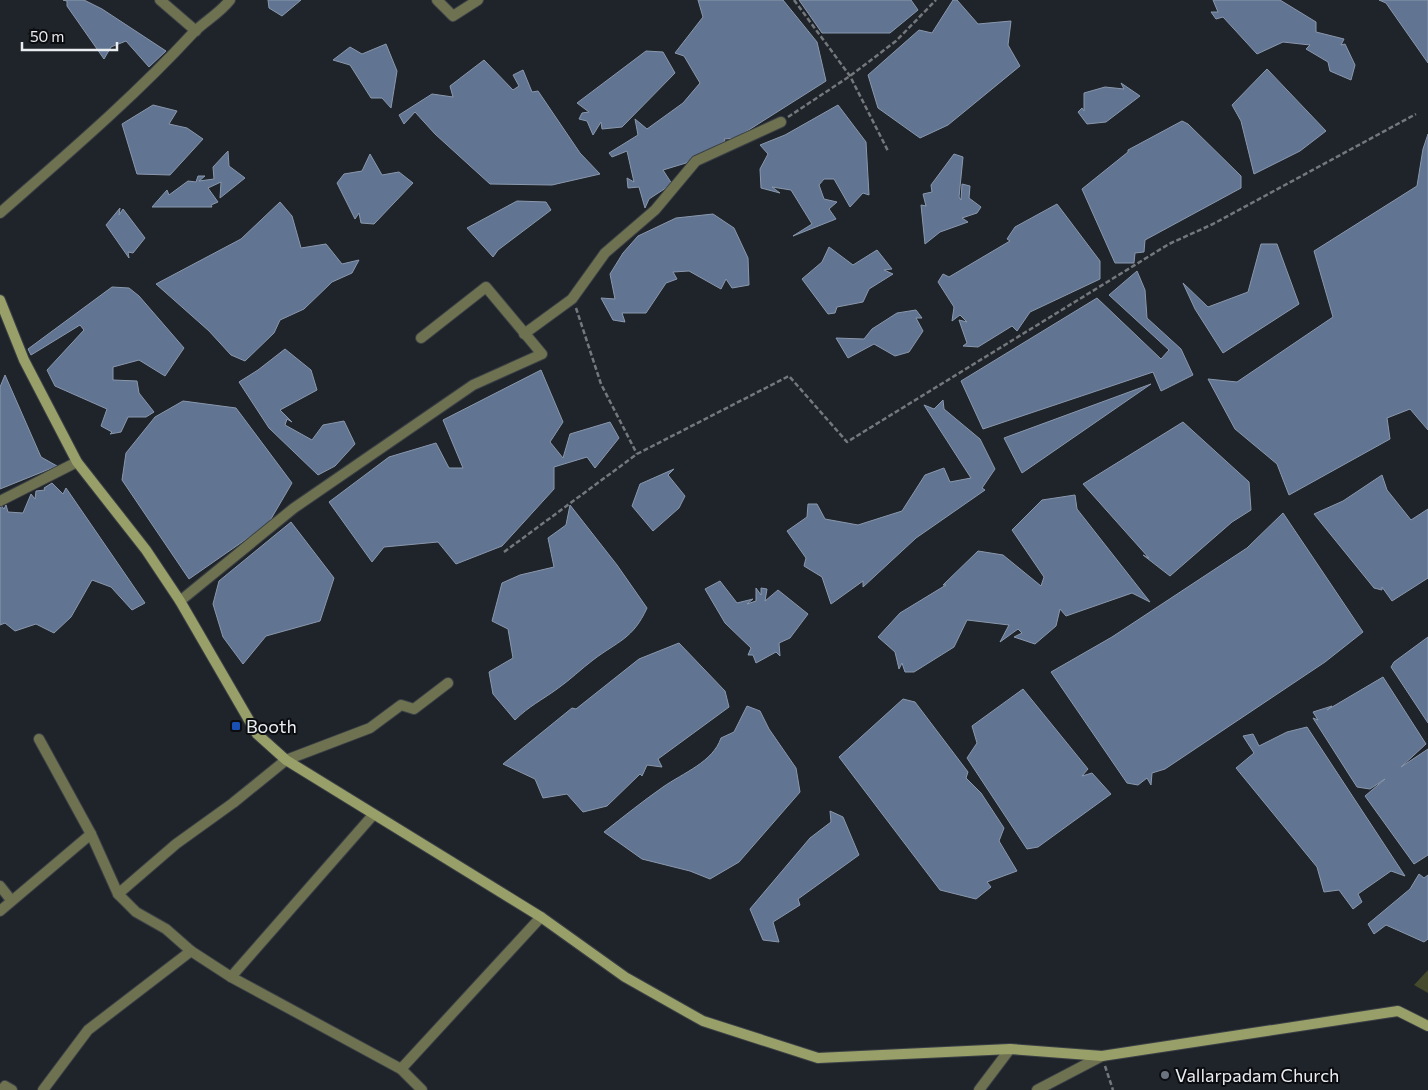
<svg xmlns="http://www.w3.org/2000/svg" width="1428" height="1090" font-family="Commissioner,sans-serif">
	<rect width="100%" height="100%" fill="#1f242a"/>
	<!-- green -->
	<polygon fill="#444a2b" points="1428,970 1428,993 1414,985"/>
	<!-- water -->
	<g fill="#617491" stroke="#8a98ae">
		<polygon points="63,0 84,0 102,9 166,51 149,67 126,41 111,47 104,59 67,6 67,1"/>
		<polygon points="268,0 301,0 282,16 269,8"/>
		<polygon points="698,0 783,0 817,42 826,81 736,138 724,139 725,141 686,163 663,170 672,184 649,199 645,208 639,187 628,188 627,178 634,182 627,151 612,157 609,153 638,135 635,119 647,129 683,103 700,83 684,56 675,53 703,17"/>
		<polygon points="799,0 911,0 918,10 890,33 822,33"/>
		<polygon points="953,0 957,0 978,24 1011,21 1008,45 1020,66 948,125 920,138 878,108 868,75 919,30 932,33"/>
		<polygon points="1213,0 1280,0 1316,22 1316,32 1344,39 1341,45 1345,44 1355,65 1351,80 1330,71 1328,62 1306,49 1310,45 1283,42 1257,54 1223,17 1216,19 1211,12 1218,12"/>
		<polygon points="1379,0 1428,0 1428,63 1386,3"/>
		<polygon points="386,44 397,71 391,108 382,98 371,98 350,65 333,60 350,47 362,54"/>
		<polygon points="646,51 663,52 675,73 622,127 602,129 601,122 593,135 587,121 579,119 582,113 589,112 577,103"/>
		<polygon points="484,60 513,90 519,86 513,75 523,70 532,92 538,91 580,153 600,174 552,185 490,184 435,134 415,112 404,124 399,115 432,94 453,97 450,86"/>
		<polygon points="1267,69 1326,131 1300,151 1254,174 1241,121 1232,105"/>
		<polygon points="1121,83 1140,96 1106,122 1087,124 1078,112 1082,108 1084,111 1084,93 1105,87 1124,89"/>
		<polygon points="153,105 177,111 169,124 187,128 203,139 170,175 137,174 122,124"/>
		<polygon points="838,105 866,142 869,195 863,193 850,207 834,179 824,179 819,185 824,199 837,202 829,209 836,219 793,236 812,224 791,190 772,187 780,193 761,188 760,169 768,154 760,145 785,135"/>
		<polygon points="1182,121 1188,124 1241,176 1241,188 1145,240 1144,252 1135,253 1134,263 1115,263 1082,189 1128,152 1128,150"/>
		<polygon points="1428,134 1428,430 1410,409 1387,418 1390,439 1289,495 1277,464 1235,429 1208,379 1237,382 1333,317 1314,251 1417,186 1423,149"/>
		<polygon points="228,151 229,166 245,178 220,198 221,182 208,188 218,202 211,205 212,207 152,207 167,190 169,195 188,181 196,182 198,176 205,176 199,181 214,179 213,167"/>
		<polygon points="370,154 382,175 399,172 413,183 374,224 361,223 359,213 355,219 337,183 344,174 362,171"/>
		<polygon points="954,154 963,157 959,197 961,200 962,184 970,186 969,198 981,207 977,213 962,218 968,222 940,232 925,244 921,205 926,206 923,194 932,192 931,185"/>
		<polygon points="517,201 546,202 551,210 498,250 493,257 467,228"/>
		<polygon points="280,202 292,216 301,248 326,244 342,264 359,260 352,273 332,282 304,309 280,320 274,333 245,361 231,355 209,331 156,284 241,239"/>
		<polygon points="1057,204 1100,261 1100,279 1030,312 1017,331 1012,326 978,347 963,346 967,343 959,320 967,322 960,315 952,321 954,307 938,282 943,274 949,277 1010,241 1007,239 1015,227"/>
		<polygon points="120,208 119,215 123,209 145,238 133,253 128,252 129,258 106,225"/>
		<polygon points="713,214 734,228 748,258 749,285 732,288 726,279 721,289 689,271 673,272 677,279 666,283 646,313 622,313 625,322 613,320 601,298 615,299 610,274 623,253 638,236 676,218"/>
		<polygon points="1261,244 1277,244 1299,304 1223,353 1195,309 1183,283 1208,307 1248,292"/>
		<polygon points="829,247 853,265 877,250 892,269 884,270 893,274 869,289 863,302 837,307 835,313 828,314 802,279 822,262"/>
		<polygon points="1137,271 1145,290 1147,318 1181,349 1193,375 1161,391 1153,372 983,429 961,381 1097,298 1161,359 1169,350 1109,295"/>
		<polygon points="112,287 129,288 139,296 184,348 165,376 139,360 113,367 113,380 137,381 139,393 154,412 146,417 128,417 121,432 110,434 112,432 101,426 107,409 55,386 47,370 84,330 80,325 31,355 28,349"/>
		<polygon points="916,310 922,318 916,318 923,331 909,352 895,356 874,344 848,358 836,338 864,339 872,329 897,313"/>
		<polygon points="285,349 311,370 317,390 280,410 292,422 287,419 285,425 312,440 323,425 344,421 355,444 335,466 318,475 269,428 239,382 258,370"/>
		<polygon points="541,370 563,422 550,442 563,458 570,434 610,422 619,438 595,468 587,457 554,467 554,489 502,546 456,564 438,542 384,547 372,562 329,502 389,457 436,443 449,468 463,468 443,420"/>
		<polygon points="5,375 41,457 57,466 0,489 0,387"/>
		<polygon points="1151,384 1022,473 1004,438"/>
		<polygon points="943,400 944,409 980,439 995,469 982,488 985,490 916,538 863,587 863,581 831,604 822,577 804,566 806,558 787,531 807,517 808,504 817,504 825,519 858,525 902,511 925,475 944,468 950,482 971,478 924,405 934,409"/>
		<polygon points="183,401 236,408 292,483 268,524 189,579 122,480 126,453 155,417"/>
		<polygon points="1183,422 1249,482 1251,510 1232,522 1170,576 1143,555 1149,558 1083,484"/>
		<polygon points="674,469 668,475 685,496 679,508 653,531 632,506 640,484"/>
		<polygon points="1382,475 1387,490 1411,520 1428,509 1428,578 1392,601 1382,587 1382,590 1374,588 1314,514 1343,501"/>
		<polygon points="52,483 63,494 66,488 145,603 132,610 111,587 92,580 71,617 54,633 36,624 15,631 5,623 0,625 0,504 4,509 6,505 8,512 23,513 31,494 35,499 36,491 45,490 44,488"/>
		<polygon points="1075,495 1077,509 1150,602 1132,593 1066,616 1060,609 1056,626 1035,644 1014,637 1022,633 1018,629 1000,642 1009,625 967,620 954,647 914,672 905,672 902,663 899,669 895,652 878,637 900,613 946,585 943,585 978,551 1003,555 1041,586 1044,577 1012,530 1042,500"/>
		<path d="M570 505 617 565 647 608C633 639 618 641 593 660 581 669 570 680 557 689 542 700 529 706 515 720L493 694 489 672 513 658 508 629 492 621 502 583 520 575 554 567 548 538 566 525Z"/>
		<polygon points="1283,513 1363,632 1325,662 1165,769 1152,773 1151,785 1147,778 1138,785 1127,783 1051,672 1112,637 1247,548"/>
		<polygon points="291,522 334,578 320,621 266,636 243,664 223,637 213,604 219,581"/>
		<polygon points="720,581 737,603 753,599 747,604 756,601 756,588 761,595 761,588 767,589 765,601 778,590 808,614 790,638 779,643 780,656 776,652 756,663 753,655 748,655 751,648 725,623 705,589"/>
		<polygon points="1428,637 1428,723 1391,667 1394,662"/>
		<polygon points="679,643 725,691 729,707 658,759 662,767 647,765 642,776 640,774 607,806 583,812 567,794 543,798 535,779 503,764 572,708 576,709 639,659"/>
		<polygon points="1383,677 1426,744 1401,767 1428,749 1428,855 1414,864 1365,796 1385,779 1370,789 1357,787 1313,718 1318,720 1313,712 1332,706 1327,710"/>
		<polygon points="1023,689 1088,769 1082,776 1092,773 1111,794 1038,847 1027,849 967,758 977,743 972,726"/>
		<polygon points="903,699 915,702 968,772 966,778 981,793 1004,828 999,841 1017,871 987,882 991,887 976,899 940,890 839,757"/>
		<path d="M747 706 760 711 769 729 796 768 800 792 739 862 710 879 690 871 642 859 604 832C623 817 643 801 663 787 683 773 713 762 721 738L734 732Z"/>
		<polygon points="1307,727 1405,876 1391,871 1358,894 1362,902 1353,909 1339,890 1324,892 1317,867 1236,768 1254,753 1243,736 1253,734 1259,746 1287,732"/>
		<polygon points="830,811 843,817 859,855 798,899 800,905 773,922 779,942 763,940 750,909 810,838 831,822"/>
		<polygon points="1419,874 1424,878 1428,875 1428,939 1424,942 1386,925 1374,934 1368,924 1410,889"/>
	</g>
	<g fill="none" stroke-linecap="round" stroke-linejoin="round">
		<!-- street casing -->
		<g stroke="#3b4046" stroke-width="12">
			<g id="street">
				<polyline points="160,0 196,31"/>
				<polyline points="437,0 453,16 478,0"/>
				<path d="M0 213C66 155 133 98 193 33 205 21 219 14 230 0"/>
				<polyline points="524,334 572,299 605,253 655,210 696,161 781,122"/>
				<polyline points="0,501 77,462"/>
				<polyline points="180,601 294,508 473,385 542,354 486,287 421,338"/>
				<polyline points="39,739 91,834"/>
				<polyline points="0,886 11,900"/>
				<polyline points="118,894 176,844 233,803 286,760 370,728 401,705 414,709 448,683"/>
				<polyline points="0,911 91,834 118,894 136,912 166,929 191,951 231,977 401,1069 422,1090"/>
				<polyline points="231,977 373,815"/>
				<polyline points="401,1069 541,917"/>
				<polyline points="2,1090 5,1086 12,1090"/>
				<polyline points="43,1090 88,1030 191,951"/>
				<polyline points="979,1090 1010,1049"/>
				<polyline points="1037,1090 1102,1056"/>
			</g>
		</g>
		<!-- secondary casing -->
		<g stroke="#3b4046" stroke-width="12">
			<polyline id="secondary" points="0,300 24,360 77,462 146,550 180,601 257,734 286,760 541,917 625,977 703,1021 818,1058 1010,1049 1102,1056 1398,1011 1428,1026"/>
		</g>
		<!-- path -->
		<g stroke="#74787d" stroke-width="2.5" stroke-dasharray="5 2.5" stroke-linecap="butt">
			<polyline points="794,0 850,76 888,151"/>
			<polyline points="788,117 850,76 896,41 936,0"/>
			<polyline points="576,308 601,384 637,454"/>
			<polyline points="504,552 637,454 789,376 847,442 1169,244 1213,224 1416,114"/>
			<polyline points="1105,1066 1113,1090"/>
		</g>
		<!-- street -->
		<use href="#street" stroke="#6e7251" stroke-width="10"/>
		<!-- secondary -->
		<use href="#secondary" stroke="#999f68" stroke-width="10"/>
	</g>
	<!-- markers -->
	<rect fill="#1a4fb4" stroke="#0b0d10" stroke-width="2" x="231" y="721" width="10" height="10" rx="2.5"/>
	<circle fill="#6b7280" stroke="#0b0d10" stroke-width="2" cx="1165" cy="1075" r="5"/>
	<g text-anchor="middle" dominant-baseline="central" stroke-width="4" stroke-linejoin="round" paint-order="stroke">
		<!-- poi labels -->
		<g font-size="18" fill="#eaedf1" stroke="#0b0d10" text-anchor="start">
			<text x="246" y="726">Booth</text>
			<text x="1175" y="1075">Vallarpadam Church</text>
		</g>
	</g>
	<!-- scale -->
	<path d="M22 42v8h95v-8" fill="none" stroke="#eaedf1" stroke-width="2.5"/>
	<text x="30" y="42" font-size="15" fill="#eaedf1" stroke="#0b0d10" stroke-width="4" paint-order="stroke">50 m</text>
</svg>
